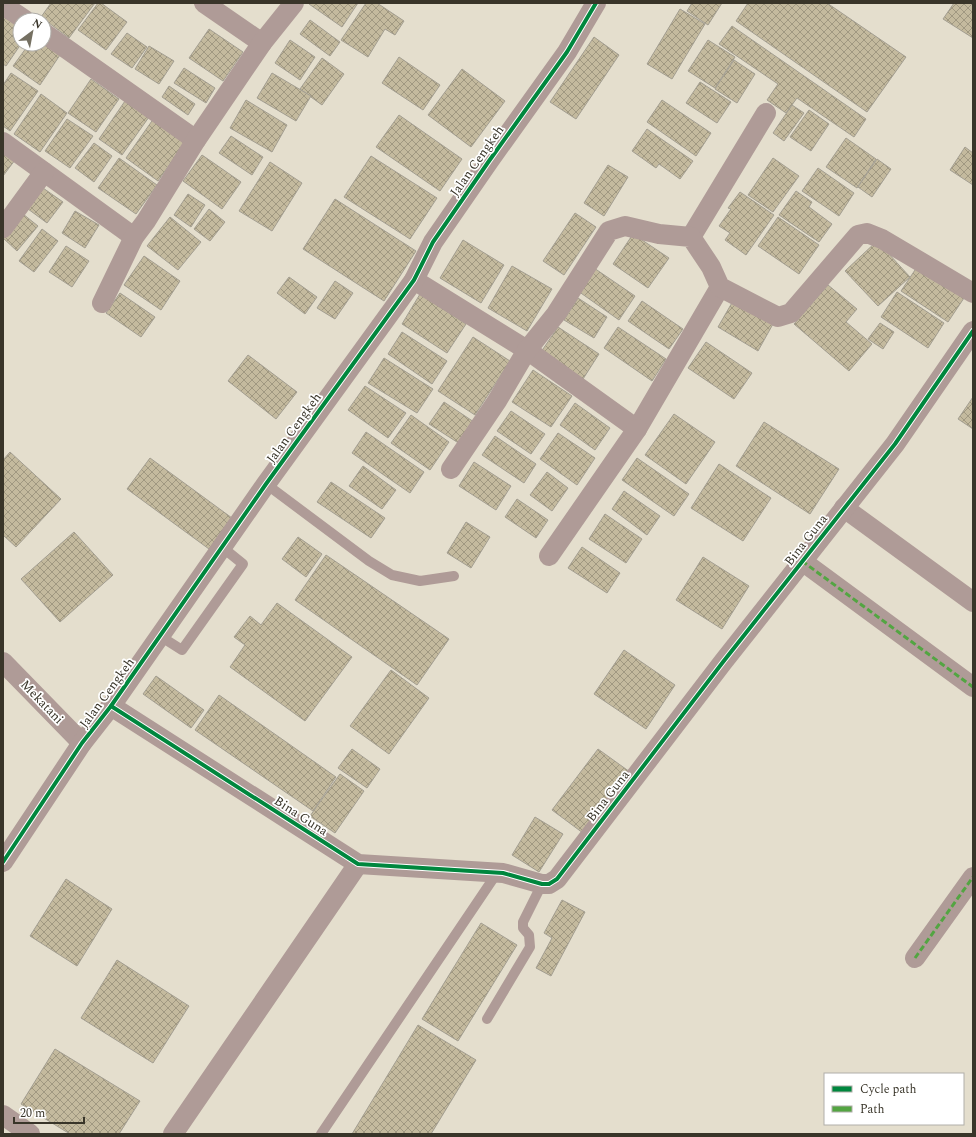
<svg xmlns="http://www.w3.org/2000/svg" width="976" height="1137" font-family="Spectral,serif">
	<defs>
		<pattern id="building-cross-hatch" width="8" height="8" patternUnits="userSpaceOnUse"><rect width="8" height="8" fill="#c4ba9e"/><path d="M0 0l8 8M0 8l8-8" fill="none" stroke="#a09881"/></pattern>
	</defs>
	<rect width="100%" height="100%" fill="#e4decd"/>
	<!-- building -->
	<g fill="url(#building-cross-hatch)" stroke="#a39e91">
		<polygon points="51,3 95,3 69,38 41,17"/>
		<polygon points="98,3 101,3 127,22 106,50 78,30"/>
		<polygon points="310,3 358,3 342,27 309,4"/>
		<polygon points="366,3 377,3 404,21 395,35 385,29 368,57 341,40"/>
		<polygon points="692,3 722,3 708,25 687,11"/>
		<polygon points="748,3 827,3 906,57 867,112 736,21"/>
		<polygon points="954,3 973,3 973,38 943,19"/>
		<polygon points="680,9 705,24 672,79 647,64"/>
		<polygon points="3,16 20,27 21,44 6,66 3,64"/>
		<polygon points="310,20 340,42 330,56 300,34"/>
		<polygon points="732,26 866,119 854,137 797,98 786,113 767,100 778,84 719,44"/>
		<polygon points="209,29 243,52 223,81 189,58"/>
		<polygon points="127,33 147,47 132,68 111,54"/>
		<polygon points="594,37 619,55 576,119 550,102"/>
		<polygon points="290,40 315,57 300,80 275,63"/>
		<polygon points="708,40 735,57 715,88 688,71"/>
		<polygon points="29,44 44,44 60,55 40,85 13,66"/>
		<polygon points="149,46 174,61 159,84 135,69"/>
		<polygon points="399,57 440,85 423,110 382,83"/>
		<polygon points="322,58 344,74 322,105 300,89"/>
		<polygon points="734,60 755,74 737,103 715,89"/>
		<polygon points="184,68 215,88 206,103 174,83"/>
		<polygon points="462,69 505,101 471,147 428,115"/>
		<polygon points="11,73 38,91 10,131 3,126 3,85"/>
		<polygon points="272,73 311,96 296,121 257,98"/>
		<polygon points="91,79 119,99 96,132 68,113"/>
		<polygon points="700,82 731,102 717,123 686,103"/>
		<polygon points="169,86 195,104 188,115 162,97"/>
		<polygon points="41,94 67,113 40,152 14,134"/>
		<polygon points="246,100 287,125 272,152 230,128"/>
		<polygon points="662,100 711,133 696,156 647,122"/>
		<polygon points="125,101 149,117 122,155 99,139"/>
		<polygon points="792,105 804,113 784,141 773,133"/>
		<polygon points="809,110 829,124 811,151 790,137"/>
		<polygon points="399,115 462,159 440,191 376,147"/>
		<polygon points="154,118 186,141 158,181 126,158"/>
		<polygon points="67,119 93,136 70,168 45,151"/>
		<polygon points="647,129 693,161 680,179 659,164 656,168 632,151"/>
		<polygon points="231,136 263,157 252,175 219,153"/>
		<polygon points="846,138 876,159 857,188 826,167"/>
		<polygon points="94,143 112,156 94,182 75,168"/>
		<polygon points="965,147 973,153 973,185 950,170"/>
		<polygon points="3,151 15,160 3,176"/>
		<polygon points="202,155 241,182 222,209 183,181"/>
		<polygon points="371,156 437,198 410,239 344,197"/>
		<polygon points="119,158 157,185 136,214 98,188"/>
		<polygon points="773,158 799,176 773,212 748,195"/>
		<polygon points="877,159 891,169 872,197 858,187"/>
		<polygon points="270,162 302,183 272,231 239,211"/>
		<polygon points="608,165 628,177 604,216 584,203"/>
		<polygon points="818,168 854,193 839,216 802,191"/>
		<polygon points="43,188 63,202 47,223 28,209"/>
		<polygon points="796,191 812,202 809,207 832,224 819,242 779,215"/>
		<polygon points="740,192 774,215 746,255 725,240 730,233 719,226 731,209 728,208"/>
		<polygon points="188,194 205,205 191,227 174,215"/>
		<polygon points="335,199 416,251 384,301 303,249"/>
		<polygon points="209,209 225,222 210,241 194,229"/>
		<polygon points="75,211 99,225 85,248 62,233"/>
		<polygon points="575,213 596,227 564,275 543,261"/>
		<polygon points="23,214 38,226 17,251 3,238"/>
		<polygon points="170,217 201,242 178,270 147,246"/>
		<polygon points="778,217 819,245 799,274 758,246"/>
		<polygon points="42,229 58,241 34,272 19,261"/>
		<polygon points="633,234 669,258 648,288 613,264"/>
		<polygon points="463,240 504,265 481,303 440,278"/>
		<polygon points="877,241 910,277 878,306 845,271"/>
		<polygon points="66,246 89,261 72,287 49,272"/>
		<polygon points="144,256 180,281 161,310 124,285"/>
		<polygon points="919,264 966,295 948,322 901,291"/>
		<polygon points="512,266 552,289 527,331 488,308"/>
		<polygon points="594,268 635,296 619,320 578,291"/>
		<polygon points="289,277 317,297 305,314 277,293"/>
		<polygon points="335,281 353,293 335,319 317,308"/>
		<polygon points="828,285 857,309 846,322 872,344 849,371 794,324"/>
		<polygon points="897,292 944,323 928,348 881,317"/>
		<polygon points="120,293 155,317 141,337 106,313"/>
		<polygon points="420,294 466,324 447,353 402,324"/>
		<polygon points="578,298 607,317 594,338 564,320"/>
		<polygon points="642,301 683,329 669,349 628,321"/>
		<polygon points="733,301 773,324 758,351 718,327"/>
		<polygon points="880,323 894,332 883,349 868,339"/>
		<polygon points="558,327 599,354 583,379 541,352"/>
		<polygon points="618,327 666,359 652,381 604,348"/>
		<polygon points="402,332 447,361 432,384 388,354"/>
		<polygon points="473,337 510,361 475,415 438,391"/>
		<polygon points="706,342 752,373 734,399 688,368"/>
		<polygon points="248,355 297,392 276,419 228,381"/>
		<polygon points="384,358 433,389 417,413 368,383"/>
		<polygon points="533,370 572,396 551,427 512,402"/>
		<polygon points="365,386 406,413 388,438 348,410"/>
		<polygon points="973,397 973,429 958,419"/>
		<polygon points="444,402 474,422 460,444 429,424"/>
		<polygon points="575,403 610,428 595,450 560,425"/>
		<polygon points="511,411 545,434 531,454 497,431"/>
		<polygon points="674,414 715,442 686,484 645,455"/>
		<polygon points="411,415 449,442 430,470 391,443"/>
		<polygon points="764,422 839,469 810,514 736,466"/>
		<polygon points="366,432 424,472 410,493 352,453"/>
		<polygon points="558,433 595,458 577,485 540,459"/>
		<polygon points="495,436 536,464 524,483 482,455"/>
		<polygon points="10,452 61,499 16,547 3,535 3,460"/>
		<polygon points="150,458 232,518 209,549 127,489"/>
		<polygon points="637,458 689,494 674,516 622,480"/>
		<polygon points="474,462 511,486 496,510 459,486"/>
		<polygon points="719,464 771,498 743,541 691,508"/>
		<polygon points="363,466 396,490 382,509 349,486"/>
		<polygon points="547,472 568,488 552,511 530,495"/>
		<polygon points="331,482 385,518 371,538 317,502"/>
		<polygon points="624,491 660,516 647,535 612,509"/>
		<polygon points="517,499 548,520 536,538 505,517"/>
		<polygon points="605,514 642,539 626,563 589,539"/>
		<polygon points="466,522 490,537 471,568 447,553"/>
		<polygon points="74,532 113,575 60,622 21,579"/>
		<polygon points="298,537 322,554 306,577 282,559"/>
		<polygon points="582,547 620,573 607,593 568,568"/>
		<polygon points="326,555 449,639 417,685 295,600"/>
		<polygon points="703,557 749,586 722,629 676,600"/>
		<polygon points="277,603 352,657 305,721 230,667 245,645 234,637 250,616 261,625"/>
		<polygon points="624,650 675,685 646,729 594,694"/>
		<polygon points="391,670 429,698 389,754 350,726"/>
		<polygon points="156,676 204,710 191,728 143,694"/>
		<polygon points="219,695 336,777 313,811 195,730"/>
		<polygon points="352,749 380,769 367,788 338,768"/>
		<polygon points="598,749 630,772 583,833 552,810"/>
		<polygon points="340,774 364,791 335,833 310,816"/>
		<polygon points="535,817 563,834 539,872 512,855"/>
		<polygon points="66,879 112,909 77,966 30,936"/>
		<polygon points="562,900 585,912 551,976 536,968 552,938 544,933"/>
		<polygon points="481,923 517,945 458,1041 422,1019"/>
		<polygon points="117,960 189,1006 153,1063 81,1018"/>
		<polygon points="418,1025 476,1060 431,1134 352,1134"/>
		<polygon points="55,1049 140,1101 119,1134 70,1134 21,1104"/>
	</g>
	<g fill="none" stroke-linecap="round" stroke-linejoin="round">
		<!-- lane -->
		<g stroke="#af9b97" stroke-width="10">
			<polyline points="266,484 369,561 392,575 420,581 454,576"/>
			<polyline points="160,636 182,650 243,564 222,547"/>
			<polyline points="487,1019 530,947 529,935 523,928 523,922 542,884"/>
			<polyline points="321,1134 497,873"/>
		</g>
		<!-- street -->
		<g stroke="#af9b97" stroke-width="20">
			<polyline points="204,3 262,43"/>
			<polyline points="3,5 25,20"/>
			<polyline points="44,33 196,140"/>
			<polyline points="3,142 134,237"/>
			<polyline points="3,228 44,172"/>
			<polyline points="691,237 766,113"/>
			<polyline points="414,280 527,350 637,429 720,287"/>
			<polyline points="102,303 134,237 146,221 196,140 262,43 294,3"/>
			<polyline points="451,469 497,401 527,350 556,314 609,231 625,226 659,234 691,237 711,267 720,287 778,317 791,313 858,235 867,233 882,239 973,293"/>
			<polyline points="844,508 973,602"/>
			<polyline points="549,556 637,429"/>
			<polyline points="802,561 973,687"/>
			<polyline points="3,662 82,743"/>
			<polyline points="111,706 358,864 503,873 542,884 549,884 557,879 723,662 895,444 973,331"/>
			<polyline points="3,862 82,743 111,706 266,484 414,280 433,242 489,161 567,52 596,3"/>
			<polyline points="915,958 973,877"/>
			<polyline points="3,1115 30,1134"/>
			<polyline points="173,1134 358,864"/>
		</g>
		<!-- quiet -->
		<g stroke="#53a542" stroke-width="3" stroke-dasharray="6 3" stroke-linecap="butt">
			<polyline points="802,561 973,687"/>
			<polyline points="915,958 973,877"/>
		</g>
		<!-- cycleway casing -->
		<g stroke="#fff" stroke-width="6">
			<g id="cycleway">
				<polyline points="111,706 358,864 503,873 542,884 549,884 557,879 723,662 895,444 973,331"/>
				<polyline points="3,862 82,743 111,706 266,484 414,280 433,242 489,161 567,52 596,3"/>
			</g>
		</g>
		<!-- cycleway -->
		<use href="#cycleway" stroke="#00873e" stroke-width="4"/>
	</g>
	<g text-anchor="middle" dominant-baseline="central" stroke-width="3.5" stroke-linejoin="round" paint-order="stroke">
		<!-- street labels -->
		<g font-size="13" fill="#393529" stroke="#fff">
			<text transform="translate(477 161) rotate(-55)">Jalan Cengkeh</text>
			<text transform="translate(294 428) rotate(-54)">Jalan Cengkeh</text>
			<text transform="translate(806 540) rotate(-52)">Bina Guna</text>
			<text transform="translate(107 693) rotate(-54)">Jalan Cengkeh</text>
			<text transform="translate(42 702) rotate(46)">Mekatani</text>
			<text transform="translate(608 796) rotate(-52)">Bina Guna</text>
			<text transform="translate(301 816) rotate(33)">Bina Guna</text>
		</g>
	</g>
	<!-- border -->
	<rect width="976" height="1137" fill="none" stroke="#393529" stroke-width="8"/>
	<!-- legend -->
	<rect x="824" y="1073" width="140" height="52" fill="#ffffff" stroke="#b0aea9"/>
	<rect x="832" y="1086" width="20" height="6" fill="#00873e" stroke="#b0aea9"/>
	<text x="860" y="1093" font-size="12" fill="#393529">Cycle path</text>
	<rect x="832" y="1106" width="20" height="6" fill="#53a542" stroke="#b0aea9"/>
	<text x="860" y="1113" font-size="12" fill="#393529">Path</text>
	<!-- north arrow -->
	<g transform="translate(32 32) rotate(32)"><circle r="19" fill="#ffffff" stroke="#b0aea9"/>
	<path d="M0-3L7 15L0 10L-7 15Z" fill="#757062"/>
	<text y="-6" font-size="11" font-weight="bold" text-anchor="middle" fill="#393529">N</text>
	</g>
	<!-- scale -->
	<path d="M14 1117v6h70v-6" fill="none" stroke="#393529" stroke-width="2"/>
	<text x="20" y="1117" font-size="12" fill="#393529" stroke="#ffffff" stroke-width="3" paint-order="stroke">20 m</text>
</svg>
